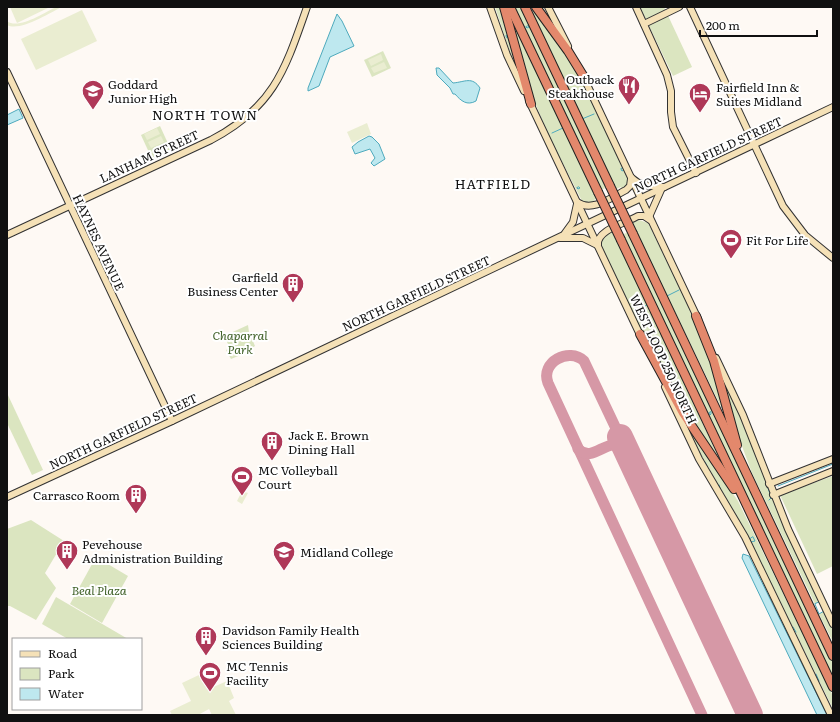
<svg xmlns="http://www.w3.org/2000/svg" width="840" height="722" font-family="Literata,serif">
	<rect width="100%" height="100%" fill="#fef9f4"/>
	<!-- green -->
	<g fill="#dbe5c0">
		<polygon points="495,7 500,7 517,66 510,52"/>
		<polygon points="514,7 522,7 607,187 601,190"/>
		<polygon points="640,7 664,7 692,67 673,76"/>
		<polygon points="537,10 583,82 628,176 628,184 622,190 621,187 616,189 532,13"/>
		<polygon points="513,23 597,198 594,200 595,202 586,204 582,201 549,136 533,98"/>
		<polygon points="383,51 391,68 372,77 364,60"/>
		<polygon points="160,126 171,150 152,159 141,135"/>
		<polygon points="639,220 648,223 679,286 707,349 726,417 632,223"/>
		<polygon points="609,231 610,233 613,232 618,242 723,467 664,378 601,245 600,240"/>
		<polygon points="628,232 833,661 833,677 622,235"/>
		<polygon points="248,325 249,332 255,346 252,348 253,350 231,359 226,350 230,348 224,336"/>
		<polygon points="723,378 741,417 781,521 820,602 815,604 752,473 736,430"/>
		<polygon points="7,393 43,470 32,475 7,423"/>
		<polygon points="686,424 738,501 833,696 833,709 746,532 700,453"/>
		<polygon points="833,476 833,566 817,574 780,495"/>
		<polygon points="31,520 64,541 45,573 56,588 36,620 10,606 7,606 7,529"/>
		<polygon points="96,557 128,576 102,623 70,604"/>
		<polygon points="56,597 128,639 68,639 42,624"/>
		<polygon points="824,611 833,629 833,642 819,614"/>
	</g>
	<!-- pitch -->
	<g fill="#eaedd1">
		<polygon points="10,7 50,7 17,23"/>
		<path d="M56 7H62C49 13 20 32 7 25V21C18 30 44 13 56 7Z"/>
		<polygon points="82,10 97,41 36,70 21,39"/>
		<polygon points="381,54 383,60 371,66 368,60"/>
		<polygon points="384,62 387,68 374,73 371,68"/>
		<polygon points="367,123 371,134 352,143 347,132"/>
		<polygon points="157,128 160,134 147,140 144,134"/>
		<polygon points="161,136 164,142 151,148 148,142"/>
		<polygon points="165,145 167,150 155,156 152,150"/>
		<polygon points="238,346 241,352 232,357 228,350"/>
		<polygon points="242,491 248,493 242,504 237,501"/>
		<polygon points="201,674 209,689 227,681 234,698 229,701 236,715 212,715 209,709 198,715 172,715 170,711 191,701 182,683"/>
	</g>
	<!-- water -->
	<g fill="#bee8ef" stroke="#4eaabd">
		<polygon points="337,14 342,21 354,46 330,57 319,86 308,91 308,88"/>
		<path d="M436 68H439L453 83C465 82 472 76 480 88L476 101C467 106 461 101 455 94H453L450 88 437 75Z"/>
		<polygon points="19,109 23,118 7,125 7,115"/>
		<polygon points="369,136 372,137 379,144 385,159 374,166 371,163 375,158 370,149 355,154 352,147 358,142"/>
		<polygon points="743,554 749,556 827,715 817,715 742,558"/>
	</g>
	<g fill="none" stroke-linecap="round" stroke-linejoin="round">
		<!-- stream -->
		<g stroke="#4eaabd" stroke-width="1">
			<polygon points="549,13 551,16 548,18 547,16"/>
			<polygon points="528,26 529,27 527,28 526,27"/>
			<polygon points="508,35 509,37 507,38 506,36"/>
			<polyline points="582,119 594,114"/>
			<polyline points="552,133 563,128"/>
			<polygon points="623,168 624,170 622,171 621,169"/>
			<polygon points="579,187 580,188 578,189 577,188"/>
			<polyline points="667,296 679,290"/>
			<polyline points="638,310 647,305"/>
			<polygon points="724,406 724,408 723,409 722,407"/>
			<polygon points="711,412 711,414 710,415 709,413"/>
			<polygon points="697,418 697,420 695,421 695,419"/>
			<polyline points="705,462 707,466"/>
			<polyline points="719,485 720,488"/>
			<polyline points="778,486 833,464"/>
			<polyline points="768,488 770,494"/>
			<polyline points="769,500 772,497"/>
			<polygon points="753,537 755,541 751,542 750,539"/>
			<polygon points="820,602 824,611 819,614 815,604"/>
			<polyline points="793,627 796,632"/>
			<polyline points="816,674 819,681"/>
		</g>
		<!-- taxiway -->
		<g stroke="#d698a6" stroke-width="11">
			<path d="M620 437 584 361C569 347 540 362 548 383L702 715"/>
			<path d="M578 449C595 465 608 432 626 451"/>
		</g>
		<!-- runway -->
		<polyline stroke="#d698a6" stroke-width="26" points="620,437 750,715"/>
		<!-- secondary casing -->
		<g stroke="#323232" stroke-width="8">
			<g id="secondary">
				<polyline points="490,7 507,55 524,91"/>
				<polyline points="548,7 568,46"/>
				<polyline points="636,7 667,75 671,91 671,112 673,127 696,173"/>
				<polyline points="690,7 783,206 805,235 833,258"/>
				<polyline points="644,24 679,7"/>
				<polyline points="7,72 172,421"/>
				<polyline points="582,74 698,319"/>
				<polyline points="529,101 641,337"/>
				<path d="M632 178C641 187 653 186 664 187"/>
				<path d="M577 202C592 213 612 197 626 190L630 186 631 179"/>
				<polyline points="649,217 661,190"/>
				<polyline points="565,233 573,222 577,204"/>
				<path d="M7 235 211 140C274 107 285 70 307 7"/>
				<polyline points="560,238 583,238 597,245"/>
				<path d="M598 245C596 230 626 223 638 216H644L650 220"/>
				<polyline points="716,358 743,415 788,529 833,624"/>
				<polyline points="665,387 699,459 745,537 831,715"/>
				<polyline points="769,484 833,459"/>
				<polyline points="773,495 833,471"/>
				<polyline points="7,497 172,421 833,107"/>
			</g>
		</g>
		<!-- highway casing -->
		<g stroke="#212121" stroke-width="10">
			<g id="highway">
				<polyline points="504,7 531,104"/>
				<polyline points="510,7 598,192"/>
				<polyline points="525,7 610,186"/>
				<polyline points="536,7 568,51 584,77"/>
				<polyline points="633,234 833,656"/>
				<polyline points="621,240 833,687"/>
				<polyline points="696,316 714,361 737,445"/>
				<polyline points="640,334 683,413 734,489"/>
			</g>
		</g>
		<!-- secondary -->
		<use href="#secondary" stroke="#f5e1b7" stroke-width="6"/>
		<!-- highway -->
		<use href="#highway" stroke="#e3886c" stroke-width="8"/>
		<!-- highway-bridge casing -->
		<g stroke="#212121" stroke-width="10" stroke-linecap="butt">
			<g id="highway-bridge">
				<polyline points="610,186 633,234"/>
				<polyline points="598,192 621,240"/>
			</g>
		</g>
		<!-- highway-bridge -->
		<use href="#highway-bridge" stroke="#e3886c" stroke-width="8"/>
	</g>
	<!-- icons -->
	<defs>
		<g id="restaurant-pin" transform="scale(1.15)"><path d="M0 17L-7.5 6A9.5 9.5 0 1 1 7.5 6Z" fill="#af3858" stroke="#fff"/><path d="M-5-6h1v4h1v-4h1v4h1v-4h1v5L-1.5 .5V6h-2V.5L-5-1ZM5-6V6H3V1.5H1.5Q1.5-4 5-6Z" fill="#fff"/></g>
		<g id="school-pin" transform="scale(1.15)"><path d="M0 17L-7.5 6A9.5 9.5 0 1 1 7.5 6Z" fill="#af3858" stroke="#fff"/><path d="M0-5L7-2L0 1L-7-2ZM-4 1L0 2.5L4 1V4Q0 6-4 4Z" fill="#fff"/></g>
		<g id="hotel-pin" transform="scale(1.15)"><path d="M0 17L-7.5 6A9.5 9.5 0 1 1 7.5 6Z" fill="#af3858" stroke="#fff"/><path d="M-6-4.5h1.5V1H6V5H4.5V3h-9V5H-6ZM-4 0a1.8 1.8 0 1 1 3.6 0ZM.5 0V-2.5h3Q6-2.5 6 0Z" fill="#fff"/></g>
		<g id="stadium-pin" transform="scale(1.15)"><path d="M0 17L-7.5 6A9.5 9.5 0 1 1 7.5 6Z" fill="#af3858" stroke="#fff"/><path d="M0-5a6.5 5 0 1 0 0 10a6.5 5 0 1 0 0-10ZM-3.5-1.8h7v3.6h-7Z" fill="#fff"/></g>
		<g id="building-pin" transform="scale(1.15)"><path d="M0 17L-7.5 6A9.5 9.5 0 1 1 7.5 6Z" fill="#af3858" stroke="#fff"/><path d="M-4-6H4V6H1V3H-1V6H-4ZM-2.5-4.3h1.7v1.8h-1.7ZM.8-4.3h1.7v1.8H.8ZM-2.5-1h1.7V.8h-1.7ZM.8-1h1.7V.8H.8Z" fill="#fff"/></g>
		<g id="university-pin" transform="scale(1.15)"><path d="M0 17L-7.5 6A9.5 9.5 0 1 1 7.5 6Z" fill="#af3858" stroke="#fff"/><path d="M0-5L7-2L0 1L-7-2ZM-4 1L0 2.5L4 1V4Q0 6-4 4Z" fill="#fff"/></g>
	</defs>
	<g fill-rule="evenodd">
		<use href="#restaurant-pin" x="629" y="86"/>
		<use href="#school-pin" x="93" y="91"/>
		<use href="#hotel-pin" x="700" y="94"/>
		<use href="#stadium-pin" x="731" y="240"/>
		<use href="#building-pin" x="293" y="284"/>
		<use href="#building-pin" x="272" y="442"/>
		<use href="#stadium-pin" x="242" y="477"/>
		<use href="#building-pin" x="136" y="495"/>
		<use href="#building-pin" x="67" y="551"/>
		<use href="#university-pin" x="284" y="552"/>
		<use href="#building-pin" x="206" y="637"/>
		<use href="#stadium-pin" x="210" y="673"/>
	</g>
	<g text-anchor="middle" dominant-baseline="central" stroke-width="4" stroke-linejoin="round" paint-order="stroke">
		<!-- poi labels -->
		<g font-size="12" fill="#101010" stroke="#fff" text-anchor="start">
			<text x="614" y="79" text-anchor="end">Outback<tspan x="614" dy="14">Steakhouse</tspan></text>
			<text x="108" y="84">Goddard<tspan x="108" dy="14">Junior High</tspan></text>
			<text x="716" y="87">Fairfield Inn &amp;<tspan x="716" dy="14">Suites Midland</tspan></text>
			<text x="746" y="240">Fit For Life</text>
			<text x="278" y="277" text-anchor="end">Garfield<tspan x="278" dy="14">Business Center</tspan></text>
			<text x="288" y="435">Jack E. Brown<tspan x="288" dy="14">Dining Hall</tspan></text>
			<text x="258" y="470">MC Volleyball<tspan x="258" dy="14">Court</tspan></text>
			<text x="120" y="495" text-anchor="end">Carrasco Room</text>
			<text x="82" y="544">Pevehouse<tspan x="82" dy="14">Administration Building</tspan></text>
			<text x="300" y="552">Midland College</text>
			<text x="222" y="630">Davidson Family Health<tspan x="222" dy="14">Sciences Building</tspan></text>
			<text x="226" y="666">MC Tennis<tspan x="226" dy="14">Facility</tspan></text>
		</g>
		<!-- street labels -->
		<g font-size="12" fill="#101010" stroke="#fff">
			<text transform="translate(708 154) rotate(-25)">NORTH GARFIELD STREET</text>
			<text transform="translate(149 156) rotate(-25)">LANHAM STREET</text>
			<text transform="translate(99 242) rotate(65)">HAYNES AVENUE</text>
			<text transform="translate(416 293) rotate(-25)">NORTH GARFIELD STREET</text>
			<text transform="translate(664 359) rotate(65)">WEST LOOP 250 NORTH</text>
			<text transform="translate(123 431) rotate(-25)">NORTH GARFIELD STREET</text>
		</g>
		<!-- park labels -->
		<g font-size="12" font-style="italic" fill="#3f6027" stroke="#fff">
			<text x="240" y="335">Chaparral<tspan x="240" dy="14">Park</tspan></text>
			<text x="99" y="590">Beal Plaza</text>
		</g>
		<!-- neighbourhood labels -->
		<g font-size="13" letter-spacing="1" fill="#101010" stroke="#fff">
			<text x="205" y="114">NORTH TOWN</text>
			<text x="493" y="183">HATFIELD</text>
		</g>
	</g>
	<!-- border -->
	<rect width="840" height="722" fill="none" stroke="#101010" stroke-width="16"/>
	<!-- legend -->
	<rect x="12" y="638" width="130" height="72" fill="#ffffff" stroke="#9f9f9f"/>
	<rect x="20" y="651" width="20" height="6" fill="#f5e1b7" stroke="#9f9f9f"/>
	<text x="48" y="658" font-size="12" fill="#101010">Road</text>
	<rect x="20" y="668" width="20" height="12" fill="#dbe5c0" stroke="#9f9f9f"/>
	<text x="48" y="678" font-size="12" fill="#101010">Park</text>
	<rect x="20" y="688" width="20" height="12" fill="#bee8ef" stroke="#9f9f9f"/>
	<text x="48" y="698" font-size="12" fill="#101010">Water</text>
	<!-- scale -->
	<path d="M700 30v6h117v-6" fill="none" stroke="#101010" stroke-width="2"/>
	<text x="706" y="30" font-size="12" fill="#101010" stroke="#ffffff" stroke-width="3" paint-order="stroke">200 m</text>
</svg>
